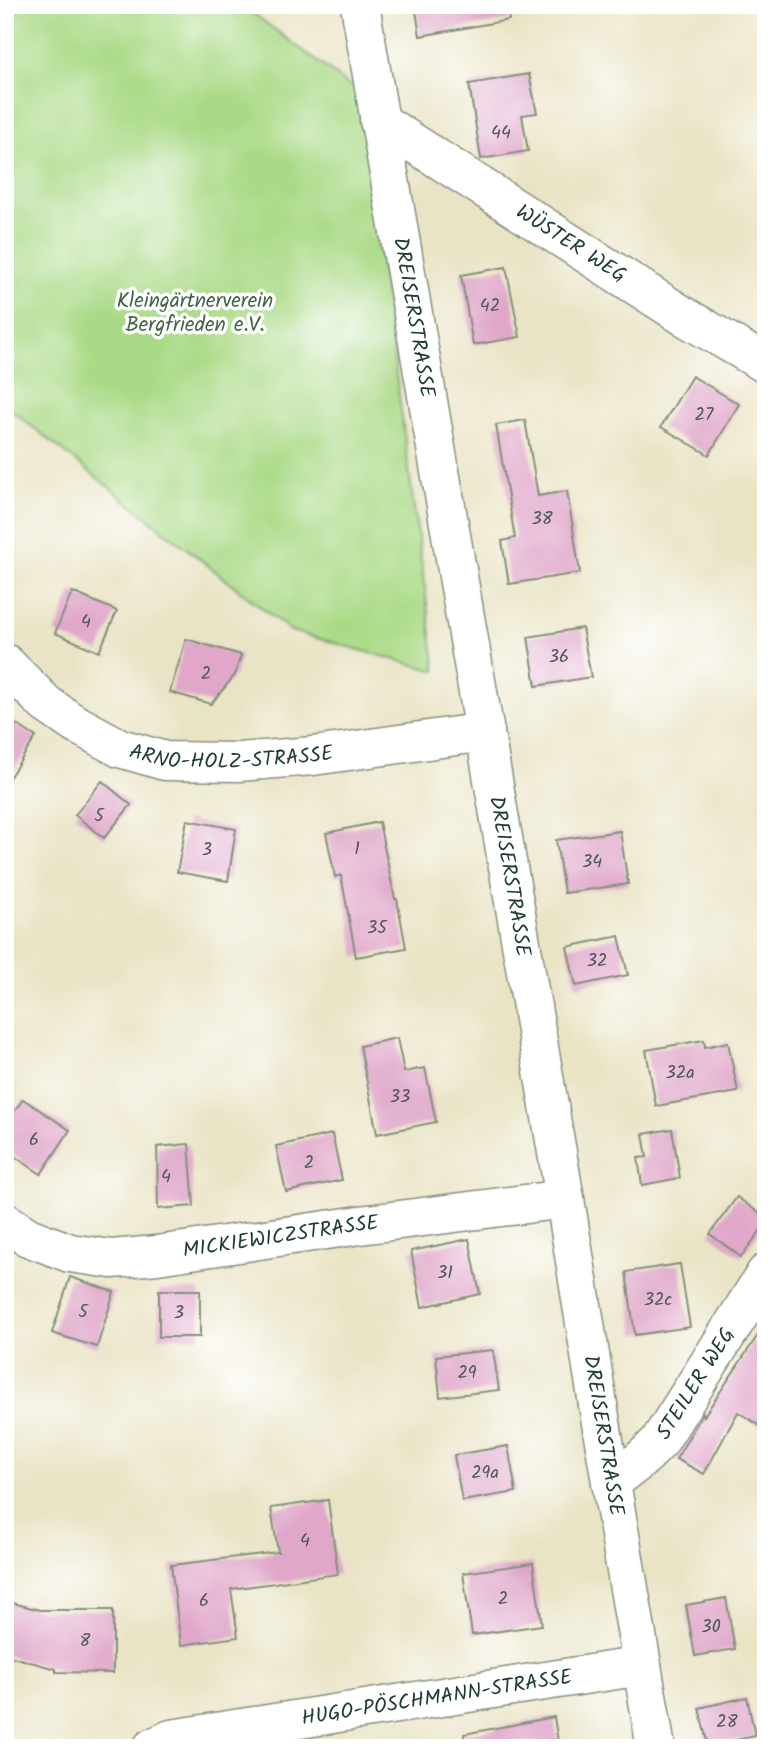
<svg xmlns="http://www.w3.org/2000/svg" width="771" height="1753" font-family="Kalam,sans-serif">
	<rect width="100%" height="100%" fill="#fff"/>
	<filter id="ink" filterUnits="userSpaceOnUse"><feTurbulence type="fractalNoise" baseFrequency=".0143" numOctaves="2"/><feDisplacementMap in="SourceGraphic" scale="14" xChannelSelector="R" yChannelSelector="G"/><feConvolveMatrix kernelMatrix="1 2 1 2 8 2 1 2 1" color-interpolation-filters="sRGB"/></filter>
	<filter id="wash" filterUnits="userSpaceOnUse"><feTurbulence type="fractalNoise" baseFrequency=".00686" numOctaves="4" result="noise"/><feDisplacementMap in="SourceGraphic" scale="28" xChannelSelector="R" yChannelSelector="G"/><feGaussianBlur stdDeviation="1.57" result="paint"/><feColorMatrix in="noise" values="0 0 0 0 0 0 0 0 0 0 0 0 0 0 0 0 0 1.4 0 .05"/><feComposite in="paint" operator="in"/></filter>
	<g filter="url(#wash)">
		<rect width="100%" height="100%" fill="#eae4c6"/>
		<!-- green -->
		<polygon fill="#abda87" stroke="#658c5e" stroke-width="2" points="5,5 242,5 358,92 436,671 291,631 5,405"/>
		<g id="blocks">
			<!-- building -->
			<g fill="#e0a7ca">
				<polygon points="415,5 507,5 509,20 420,36"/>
				<polygon points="529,74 537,113 522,115 528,151 481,159 469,84"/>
				<polygon points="506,267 520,337 473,345 461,275"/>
				<polygon points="692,376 739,404 709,455 661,427"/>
				<polygon points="525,420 538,496 567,491 580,573 509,584 502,541 515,538 496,425"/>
				<polygon points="72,592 117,611 99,652 55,633"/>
				<polygon points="582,628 591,677 536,686 528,637"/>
				<polygon points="186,639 241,655 235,675 211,704 170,692"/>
				<polygon points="5,717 36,737 5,784"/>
				<polygon points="102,781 131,805 104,838 75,815"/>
				<polygon points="187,820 236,829 228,881 177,872"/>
				<polygon points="379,822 395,899 397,899 406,948 356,957 341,875 335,877 326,833"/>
				<polygon points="620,831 628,884 564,893 556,840"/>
				<polygon points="619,936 628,975 576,986 567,947"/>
				<polygon points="397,1038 404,1072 425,1068 436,1122 377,1134 360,1046"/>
				<polygon points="704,1040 705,1047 728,1042 738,1092 656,1106 646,1050"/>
				<polygon points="23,1099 70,1130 41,1174 5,1150 5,1125"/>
				<polygon points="672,1129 680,1178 642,1185 638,1158 647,1157 643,1134"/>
				<polygon points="332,1134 342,1180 286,1192 276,1146"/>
				<polygon points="189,1144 194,1206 158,1209 157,1147"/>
				<polygon points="737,1197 766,1218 766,1223 741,1257 710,1234"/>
				<polygon points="469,1239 480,1294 422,1307 411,1251"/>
				<polygon points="680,1264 690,1327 635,1335 626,1272"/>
				<polygon points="70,1277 114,1292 97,1347 52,1333"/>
				<rect x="159" y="1290" width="41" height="47"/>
				<polygon points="766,1323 766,1430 738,1412 704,1474 676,1459 703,1413 704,1416"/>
				<polygon points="493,1350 499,1390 440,1397 436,1356"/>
				<polygon points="508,1446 516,1492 462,1501 454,1455"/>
				<polygon points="328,1500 338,1574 231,1589 238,1637 181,1645 171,1565 278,1552 271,1508"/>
				<polygon points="533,1563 542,1625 472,1635 463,1573"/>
				<polygon points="726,1598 735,1649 695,1656 686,1605"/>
				<polygon points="5,1601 40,1610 113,1610 113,1673 56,1672 56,1669 5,1655"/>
				<polygon points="747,1697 755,1736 708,1746 699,1708"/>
				<polygon points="554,1717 559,1748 465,1748 464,1734"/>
			</g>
		</g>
	</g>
	<g filter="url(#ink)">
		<use href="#blocks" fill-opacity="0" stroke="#84907d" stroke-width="2"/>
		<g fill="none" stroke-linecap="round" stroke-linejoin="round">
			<!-- street casing -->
			<g stroke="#84907d" stroke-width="41">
				<g id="street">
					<path id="s1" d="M360 5 565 1199 600 1417 656 1748"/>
					<path id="s2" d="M379 121 682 315 766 364"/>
					<path id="s3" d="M5 663 46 704 72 722 120 748 165 761 239 762 313 756 485 732"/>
					<path id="s4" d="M5 1222 28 1237 70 1253 111 1259 157 1255 360 1225 565 1199"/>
					<path id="s5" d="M611 1481C630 1470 644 1458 659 1442L766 1273"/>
					<path id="s6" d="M152 1748 171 1739 642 1666"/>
				</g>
			</g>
			<!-- street -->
			<use href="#street" stroke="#fff" stroke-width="38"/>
		</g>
	</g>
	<g text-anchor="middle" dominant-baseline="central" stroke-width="7" stroke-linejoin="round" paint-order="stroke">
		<!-- number labels -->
		<g font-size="18" fill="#4f585a">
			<text x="501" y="133">44</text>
			<text x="490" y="306">42</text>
			<text x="704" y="415">27</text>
			<text x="542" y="519">38</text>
			<text x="86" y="622">4</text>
			<text x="559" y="657">36</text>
			<text x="206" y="674">2</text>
			<text x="99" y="816">5</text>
			<text x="357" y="849">1</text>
			<text x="207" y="850">3</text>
			<text x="592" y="862">34</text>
			<text x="377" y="928">35</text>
			<text x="597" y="961">32</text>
			<text x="680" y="1073">32a</text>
			<text x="400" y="1097">33</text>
			<text x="34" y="1140">6</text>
			<text x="309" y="1163">2</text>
			<text x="166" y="1177">4</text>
			<text x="445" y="1273">31</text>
			<text x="658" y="1300">32c</text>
			<text x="83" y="1312">5</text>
			<text x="179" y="1313">3</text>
			<text x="467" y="1373">29</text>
			<text x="485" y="1473">29a</text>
			<text x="305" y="1541">4</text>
			<text x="503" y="1599">2</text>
			<text x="204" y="1601">6</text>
			<text x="711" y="1627">30</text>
			<text x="85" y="1641">8</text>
			<text x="727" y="1722">28</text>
		</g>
		<!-- street labels -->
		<g font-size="21" fill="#1f3d34" stroke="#fff">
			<text stroke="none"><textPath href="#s2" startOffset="228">WÜSTER WEG</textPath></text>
			<text stroke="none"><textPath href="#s1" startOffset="317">DREISERSTRASSE</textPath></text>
			<text stroke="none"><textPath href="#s3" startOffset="257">ARNO-HOLZ-STRASSE</textPath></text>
			<text stroke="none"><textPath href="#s1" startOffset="884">DREISERSTRASSE</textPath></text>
			<text stroke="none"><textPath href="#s4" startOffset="285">MICKIEWICZSTRASSE</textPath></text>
			<text stroke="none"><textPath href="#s5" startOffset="131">STEILER WEG</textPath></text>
			<text stroke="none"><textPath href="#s1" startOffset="1451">DREISERSTRASSE</textPath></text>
			<text stroke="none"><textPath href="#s6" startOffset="290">HUGO-PÖSCHMANN-STRASSE</textPath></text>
		</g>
		<!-- park labels -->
		<g font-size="21" fill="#426449" stroke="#fff">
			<text x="195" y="301">Kleingärtnerverein<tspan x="195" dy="24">Bergfrieden e.V.</tspan></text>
		</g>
	</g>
	<!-- margin -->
	<rect width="771" height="1753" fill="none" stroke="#fff" stroke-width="28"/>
</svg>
